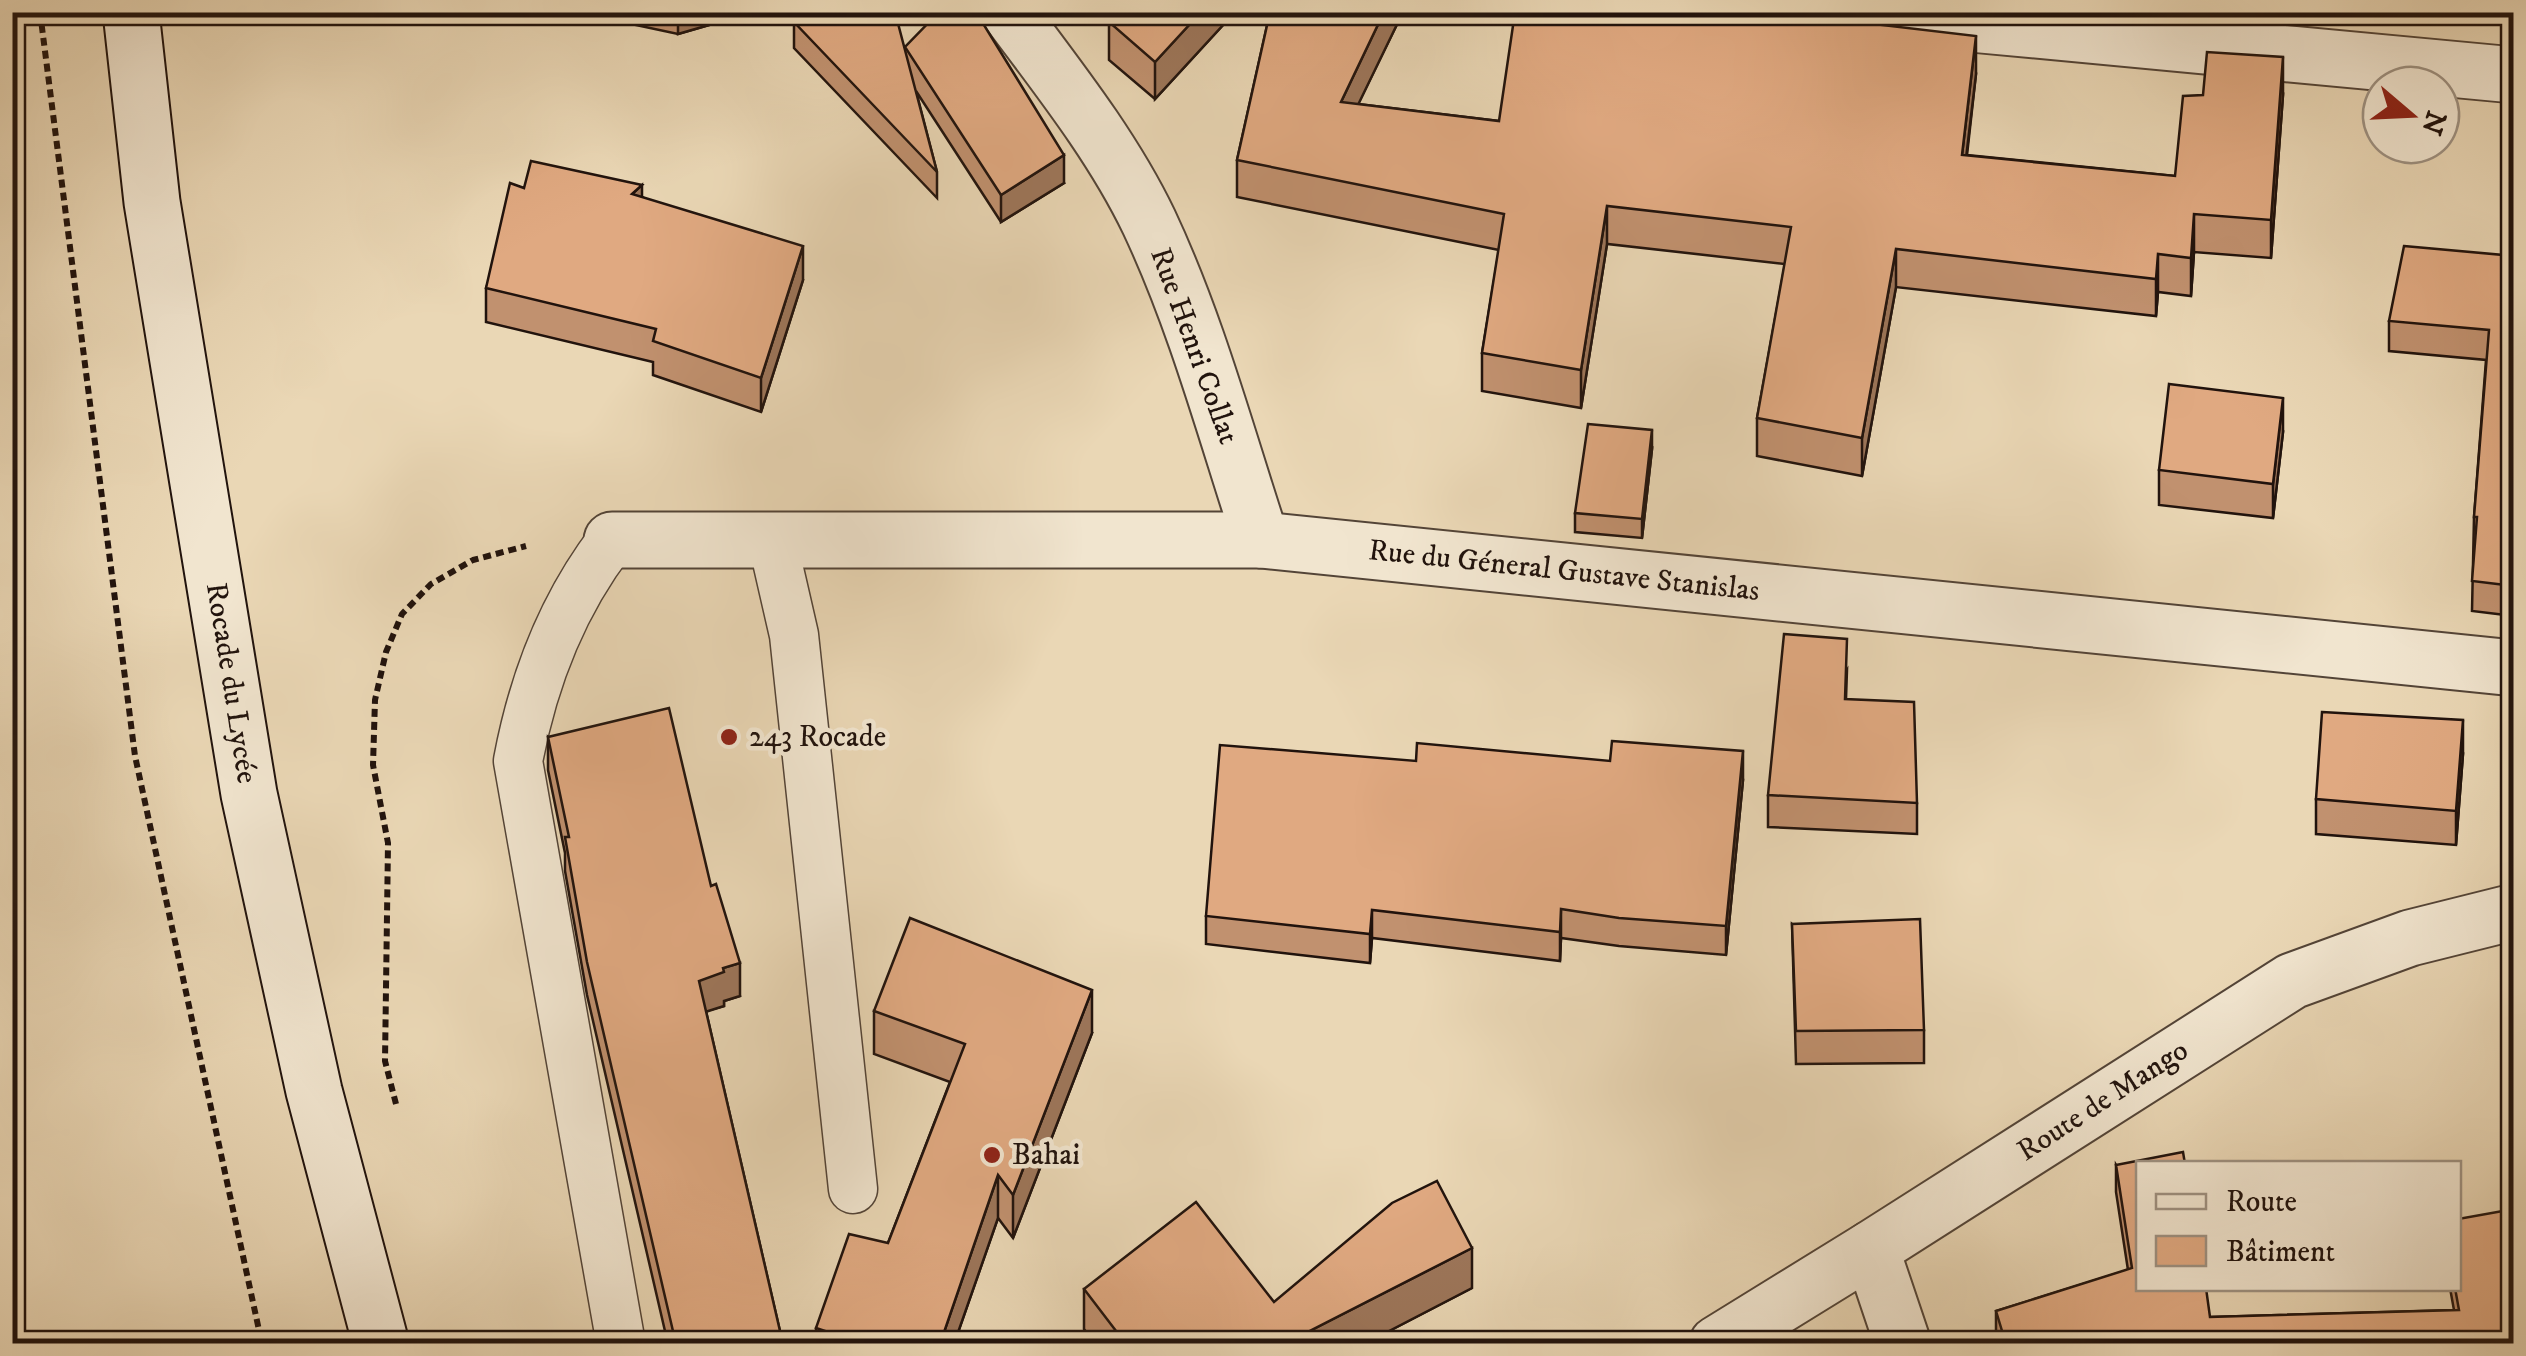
<svg xmlns="http://www.w3.org/2000/svg" width="2526" height="1356" font-family="'IM FELL DW Pica',serif">
	<rect width="100%" height="100%" fill="#ead7b5"/>
	<filter id="stains"><feTurbulence type="fractalNoise" baseFrequency=".002" numOctaves="4"/><feColorMatrix values="0 0 0 0 .2 0 0 0 0 .09 0 0 0 0 .02 0 0 0 .5 -.17"/></filter>
	<radialGradient id="worn" r=".72"><stop offset=".6" stop-color="#630" stop-opacity="0"/><stop offset="1" stop-color="#630" stop-opacity=".3"/></radialGradient>
	<g fill="none" stroke-linecap="round" stroke-linejoin="round">
		<!-- service casing -->
		<g stroke="#534437" stroke-width="51">
			<g id="service">
				<polyline points="772,539 794,635 853,1189"/>
				<path d="M612 540C562 605 533 681 518 761L621 1344"/>
			</g>
		</g>
		<!-- minor casing -->
		<g stroke="#534437" stroke-width="59">
			<g id="minor">
				<path d="M1009 12C1059 79 1113 147 1149 222 1197 324 1226 434 1261 540"/>
				<polyline points="1888,12 1971,24 2514,75"/>
				<polyline points="612,540 1261,540 2514,668"/>
				<polyline points="1871,1249 1903,1344"/>
			</g>
		</g>
		<!-- tertiary casing -->
		<g stroke="#534437" stroke-width="59">
			<polyline id="tertiary" points="1717,1344 1871,1249 2292,981 2410,938 2514,912"/>
		</g>
		<!-- secondary casing -->
		<g stroke="#21130d" stroke-width="59">
			<polyline id="secondary" points="131,12 152,202 249,794 314,1091 381,1344"/>
		</g>
		<!-- path -->
		<g stroke="#21130d" stroke-width="6" stroke-dasharray="8 5" stroke-linecap="butt">
			<polyline points="40,12 135,756 262,1344"/>
			<polyline points="396,1104 385,1061 388,843 373,765 375,700 386,652 402,614 431,584 473,560 526,546"/>
		</g>
		<!-- service -->
		<use href="#service" stroke="#f1e5cf" stroke-width="48"/>
		<!-- minor -->
		<use href="#minor" stroke="#f1e5cf" stroke-width="55"/>
		<!-- tertiary -->
		<use href="#tertiary" stroke="#f1e5cf" stroke-width="55"/>
		<!-- secondary -->
		<use href="#secondary" stroke="#f1e5cf" stroke-width="55"/>
	</g>
	<!-- wall -->
	<g fill="#c1916f" stroke="#21130d" stroke-width="2.5">
		<polygon points="575,12 754,12 678,34"/>
		<polygon points="1118,12 1235,12 1155,99 1109,60 1109,22"/>
		<polygon points="1270,12 1403,12 1358,104 1499,121 1976,74 1967,155 2175,176 2283,95 2271,258 2194,252 2191,296 2158,292 2156,316 1896,287 1862,476 1757,456 1757,418 1785,264 1607,244 1581,408 1482,391 1482,353 1499,250 1237,197 1237,160"/>
		<polygon points="794,22 905,50 905,47 1064,183 1001,222 916,91 937,172 937,198 794,48"/>
		<polygon points="524,188 642,197 803,280 761,412 653,375 653,362 486,322 486,288"/>
		<polygon points="2514,256 2514,616 2472,611 2474,517 2486,360 2389,351 2389,321"/>
		<polygon points="2283,432 2273,518 2159,505 2159,470"/>
		<polygon points="1652,449 1642,538 1575,532 1575,513"/>
		<polygon points="1847,670 1846,699 1917,803 1917,834 1768,827 1768,795"/>
		<polygon points="548,737 711,886 740,996 724,1001 724,1006 706,1011 783,1344 668,1344 587,995 565,871 565,853 548,770"/>
		<polygon points="2463,754 2456,845 2316,834 2316,799"/>
		<polygon points="1416,761 1743,780 1726,955 1619,946 1561,938 1560,961 1372,938 1370,963 1206,944 1206,916"/>
		<polygon points="1792,924 1924,1030 1924,1063 1796,1064"/>
		<polygon points="874,1011 1092,1033 1013,1238 998,1218 954,1344 816,1344 816,1328 888,1243 950,1082 874,1054"/>
		<polygon points="2116,1165 2210,1317 2454,1310 2450,1288 2458,1288 2514,1344 1998,1344 1996,1338 1996,1311 2128,1270 2116,1192"/>
		<polygon points="1472,1288 1364,1344 1095,1344 1084,1329 1084,1289 1274,1302"/>
	</g>
	<!-- shaded-wall -->
	<g fill="#9d765a" stroke="#21130d" stroke-width="2.5">
		<polygon points="678,12 754,12 678,34"/>
		<polygon points="1201,12 1235,12 1155,99 1155,62"/>
		<polygon points="1384,12 1403,12 1341,140 1341,102"/>
		<polygon points="1976,36 1976,74 1962,192 1962,155"/>
		<polygon points="2283,57 2283,95 2271,258 2271,220"/>
		<polygon points="1064,155 1064,183 1001,222 1001,195"/>
		<polygon points="642,185 642,219 632,194"/>
		<polygon points="1607,206 1607,244 1581,408 1581,370"/>
		<polygon points="2194,214 2194,252 2191,296 2191,258"/>
		<polygon points="803,246 803,280 761,412 761,378"/>
		<polygon points="1896,249 1896,287 1862,476 1862,438"/>
		<polygon points="2158,254 2158,292 2156,316 2156,279"/>
		<polygon points="2283,398 2283,432 2273,518 2273,484"/>
		<polygon points="1652,430 1652,449 1642,538 1642,519"/>
		<polygon points="2463,720 2463,754 2456,845 2456,811"/>
		<polygon points="1743,751 1743,780 1726,955 1726,926"/>
		<polygon points="1561,909 1561,938 1560,961 1560,932"/>
		<polygon points="1372,910 1372,938 1370,963 1370,934"/>
		<polygon points="740,963 740,996 724,1001 724,1006 699,1014 699,981 723,968"/>
		<polygon points="1092,990 1092,1033 1013,1238 1013,1195"/>
		<polygon points="20,1084 20,1102 12,1104 12,1086"/>
		<polygon points="998,1175 998,1218 954,1344 940,1344"/>
		<polygon points="1472,1248 1472,1288 1364,1344 1300,1344 1300,1336"/>
	</g>
	<!-- building -->
	<g fill="#e0a981" stroke="#21130d" stroke-width="2.5">
		<polygon points="803,12 895,12 937,172 794,22"/>
		<polygon points="939,12 976,12 1064,155 1001,195 905,47"/>
		<polygon points="1118,12 1201,12 1155,62 1109,22"/>
		<polygon points="1270,12 1384,12 1341,102 1499,121 1515,12 1772,12 1976,36 1962,155 2175,176 2183,96 2203,95 2207,52 2283,57 2271,220 2194,214 2191,258 2158,254 2156,279 1896,249 1862,438 1757,418 1791,227 1607,206 1581,370 1482,353 1504,214 1237,160"/>
		<polygon points="531,161 642,185 632,194 803,246 761,378 653,341 656,329 486,288 510,183 524,188"/>
		<polygon points="2404,246 2514,256 2514,586 2472,581 2477,517 2474,517 2489,330 2389,321"/>
		<polygon points="2169,384 2283,398 2273,484 2159,470"/>
		<polygon points="1588,424 1652,430 1642,519 1575,513"/>
		<polygon points="1784,634 1847,639 1845,699 1914,702 1917,803 1768,795"/>
		<polygon points="669,708 711,886 716,884 740,963 723,968 724,972 699,981 783,1344 676,1344 587,962 565,837 569,837 548,737"/>
		<polygon points="2322,712 2463,720 2456,811 2316,799"/>
		<polygon points="1612,741 1743,751 1726,926 1619,918 1561,909 1560,932 1372,910 1370,934 1206,916 1220,745 1416,761 1417,743 1610,761"/>
		<polygon points="910,918 1092,990 1013,1195 998,1175 940,1344 864,1344 816,1328 849,1234 888,1243 965,1044 874,1011"/>
		<polygon points="1920,919 1924,1030 1796,1031 1792,924"/>
		<polygon points="12,1052 20,1084 12,1086"/>
		<polygon points="2183,1152 2185,1164 2138,1164 2138,1288 2206,1288 2210,1317 2459,1310 2455,1288 2458,1288 2458,1219 2514,1209 2514,1344 2006,1344 1996,1311 2132,1268 2116,1165"/>
		<polygon points="1437,1181 1472,1248 1300,1336 1306,1344 1126,1344 1084,1289 1196,1202 1274,1302 1392,1203"/>
	</g>
	<!-- markers -->
	<g fill="#8f2418" stroke="#f1e5cf" stroke-width="4">
		<circle cx="729" cy="737" r="10"/>
		<circle cx="992" cy="1155" r="10"/>
	</g>
	<g text-anchor="middle" dominant-baseline="central" stroke-width="9" stroke-linejoin="round" paint-order="stroke">
		<!-- street labels -->
		<g font-size="30" fill="#21130d" stroke="#f1e5cf">
			<text transform="translate(1194 346) rotate(70)">Rue Henri Collat</text>
			<text transform="translate(1564 571) rotate(6)">Rue du Géneral Gustave Stanislas</text>
			<text transform="translate(231 683) rotate(81)">Rocade du Lycée</text>
			<text transform="translate(2103 1101) rotate(-33)">Route de Mango</text>
		</g>
		<!-- poi labels -->
		<g font-size="30" fill="#21130d" stroke="#f1e5cf" text-anchor="start">
			<text x="749" y="737">243 Rocade</text>
			<text x="1012" y="1155">Bahai</text>
		</g>
	</g>
	<!-- margin -->
	<rect width="2526" height="1356" fill="none" stroke="#ead7b5" stroke-width="50"/>
	<rect x="15" y="15" width="2496" height="1326" fill="none" stroke="#21130d" stroke-width="5"/>
	<rect x="25" y="25" width="2476" height="1306" fill="none" stroke="#21130d" stroke-width="2.5"/>
	<!-- legend -->
	<rect x="2136" y="1161" width="325" height="130" fill="#f1e5cf" stroke="#9e9181" stroke-width="2.5"/>
	<rect x="2156" y="1194" width="50" height="15" fill="#f1e5cf" stroke="#9e9181" stroke-width="2.5"/>
	<text x="2226" y="1211" font-size="30" fill="#21130d">Route</text>
	<rect x="2156" y="1236" width="50" height="30" fill="#e0a981" stroke="#9e9181" stroke-width="2.5"/>
	<text x="2226" y="1261" font-size="30" fill="#21130d">Bâtiment</text>
	<!-- north arrow -->
	<g transform="translate(2411 115) rotate(109)"><circle r="48" fill="#f1e5cf" stroke="#9e9181" stroke-width="2.5"/>
	<path d="M0-8L18 38L0 25L-18 38Z" fill="#8f2418"/>
	<text y="-15" font-size="28" font-weight="bold" text-anchor="middle" fill="#21130d">N</text>
	</g>
	<rect width="100%" height="100%" filter="url(#stains)"/>
	<rect width="100%" height="100%" fill="url(#worn)"/>
</svg>
